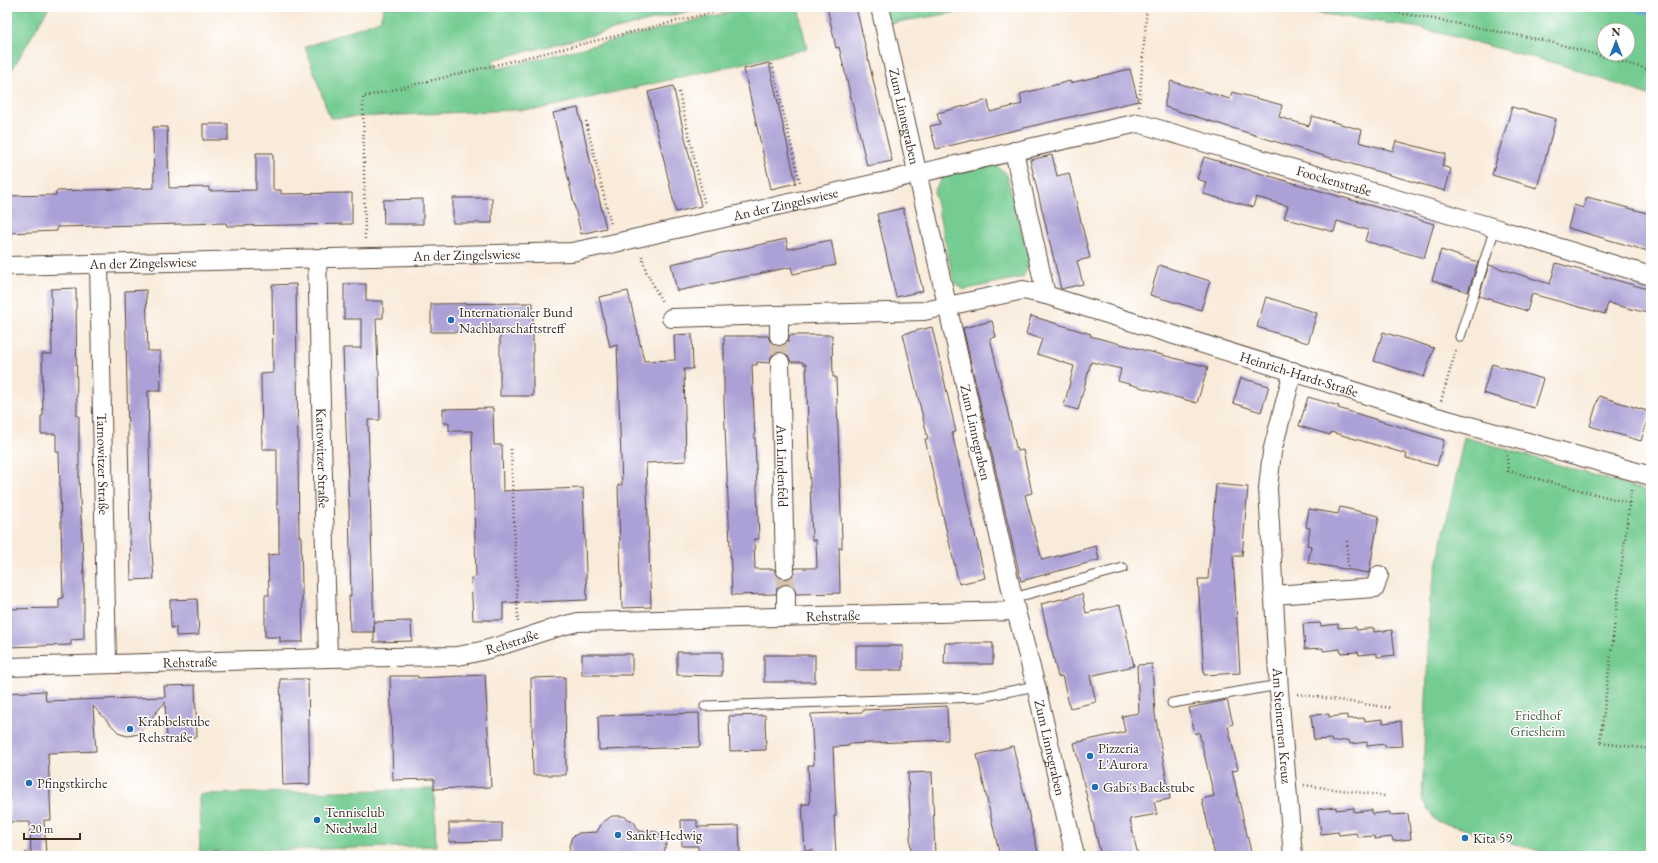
<svg xmlns="http://www.w3.org/2000/svg" width="1658" height="863" font-family="'EB Garamond',serif">
	<rect width="100%" height="100%" fill="#fff"/>
	<filter id="ink" filterUnits="userSpaceOnUse"><feTurbulence type="fractalNoise" baseFrequency=".025" numOctaves="2"/><feDisplacementMap in="SourceGraphic" scale="8" xChannelSelector="R" yChannelSelector="G"/><feConvolveMatrix kernelMatrix="1 2 1 2 8 2 1 2 1" color-interpolation-filters="sRGB"/></filter>
	<filter id="wash" filterUnits="userSpaceOnUse"><feTurbulence type="fractalNoise" baseFrequency=".012" numOctaves="4" result="noise"/><feDisplacementMap in="SourceGraphic" scale="16" xChannelSelector="R" yChannelSelector="G"/><feGaussianBlur stdDeviation="0.9" result="paint"/><feColorMatrix in="noise" values="0 0 0 0 0 0 0 0 0 0 0 0 0 0 0 0 0 1.4 0 .05"/><feComposite in="paint" operator="in"/></filter>
	<g filter="url(#wash)">
		<rect width="100%" height="100%" fill="#f9ebda"/>
		<!-- green -->
		<g fill="#74cc92" stroke="#587b58" fill-rule="evenodd">
			<polygon points="7,7 49,7 7,78"/>
			<polygon points="384,7 705,7 492,60 497,69 750,7 798,7 807,49 539,109 330,118 305,47 380,20"/>
			<polygon points="873,7 1066,7 965,11 879,25"/>
			<path d="M1277 7H1651V96L1562 65 1420 28ZM1604 30H1628V54H1604Z"/>
			<polygon points="994,164 1006,173 1030,262 1023,277 963,290 954,282 934,192 942,177"/>
			<polygon points="1464,437 1651,492 1651,856 1557,856 1436,821 1422,800 1430,599"/>
			<polygon points="434,789 436,846 200,852 199,794"/>
		</g>
		<g fill="none" stroke-linecap="round" stroke-linejoin="round">
			<!-- stream -->
			<polyline stroke="#6da3db" stroke-width="5.5" points="1632,7 1651,13"/>
		</g>
		<g id="blocks">
			<!-- building -->
			<g fill="#aca1d6" fill-rule="evenodd">
				<polygon points="827,7 856,7 892,161 867,166 839,47 836,48"/>
				<polygon points="769,63 796,183 771,189 744,69"/>
				<polygon points="1130,69 1138,101 936,149 930,126 940,124 937,113 988,100 990,112 1022,104 1020,94 1070,81 1070,83"/>
				<polygon points="1171,81 1230,99 1232,92 1282,105 1279,117 1309,126 1312,116 1362,130 1359,142 1393,151 1396,141 1446,154 1442,166 1451,169 1445,191 1293,147 1165,107 1165,101"/>
				<polygon points="673,86 701,206 676,212 648,92"/>
				<polygon points="1512,107 1556,119 1537,188 1492,175"/>
				<polygon points="578,108 606,228 581,234 553,113"/>
				<rect x="203" y="124" width="25" height="16"/>
				<polygon points="153,127 167,127 169,188 209,187 209,191 256,190 256,153 273,153 273,190 281,190 281,194 352,193 352,224 227,226 226,223 57,227 57,231 7,233 7,196 56,195 56,191 154,188"/>
				<polygon points="1052,155 1057,176 1069,173 1090,258 1077,261 1083,284 1061,289 1030,160"/>
				<polygon points="1204,157 1434,224 1424,258 1365,241 1368,230 1337,221 1334,232 1284,218 1288,206 1256,197 1253,207 1203,194 1206,182 1197,179"/>
				<polygon points="1587,197 1651,214 1651,252 1568,228 1574,205 1583,208"/>
				<rect x="453" y="198" width="39" height="25"/>
				<polygon points="423,199 423,224 384,224 383,200"/>
				<polygon points="903,208 923,291 896,297 877,214"/>
				<polygon points="786,239 788,249 831,240 836,265 793,274 791,267 677,291 671,264"/>
				<polygon points="1441,250 1478,262 1468,292 1432,280"/>
				<polygon points="1556,263 1651,290 1651,314 1608,303 1605,314 1532,294 1527,311 1479,296 1489,265 1550,284"/>
				<polygon points="1159,265 1210,281 1201,310 1150,295"/>
				<polygon points="296,284 299,536 301,536 303,642 280,642 280,637 265,637 265,595 269,595 268,555 279,554 279,509 277,509 277,449 262,449 261,374 273,373 272,285"/>
				<polygon points="344,284 366,284 366,301 383,301 383,318 376,318 378,370 379,370 380,420 368,420 374,632 350,632 349,596 351,596 349,508 343,348 361,348 361,319 344,319"/>
				<polygon points="76,288 77,416 79,416 79,479 84,576 84,639 71,640 71,645 7,647 7,609 59,608 59,599 63,598 59,452 56,452 56,434 41,434 41,416 43,416 42,354 52,354 51,289"/>
				<polygon points="146,290 148,351 160,351 161,391 148,391 151,540 154,579 131,580 125,291"/>
				<polygon points="628,291 644,361 675,360 674,335 692,334 693,369 684,369 686,461 646,463 651,607 622,608 618,485 622,485 617,345 610,347 599,297"/>
				<polygon points="1266,297 1317,313 1308,343 1257,327"/>
				<polygon points="533,303 533,396 500,396 500,332 431,332 431,304"/>
				<polygon points="1031,316 1091,334 1090,336 1208,367 1197,403 1118,381 1121,369 1091,362 1078,410 1064,406 1074,366 1037,354 1042,339 1026,334"/>
				<polygon points="992,321 996,337 990,338 1017,451 1023,450 1032,493 1025,495 1042,560 1096,546 1099,560 1021,581 963,328"/>
				<polygon points="932,327 956,432 952,433 985,578 959,584 925,439 928,439 903,334"/>
				<polygon points="1383,332 1434,348 1424,377 1374,361"/>
				<path d="M790 335H832L833 377H836L842 540V548H839L840 593 796 594 795 589 792 585 786 584 781 585 777 588 776 594 732 595 724 402V336H768L770 341 773 345 779 346 784 345 788 342ZM779 352 785 353 789 357 791 362H803V364H806L812 540H816L817 568H795L794 574 791 578 786 579 780 578 776 574 774 569H755L754 539H759L752 365H757V362L770 363 771 357 774 353Z"/>
				<polygon points="1492,364 1543,379 1534,408 1483,393"/>
				<polygon points="1241,378 1269,386 1261,412 1233,403"/>
				<polygon points="1599,396 1650,412 1641,441 1590,426"/>
				<polygon points="1308,397 1339,406 1338,408 1444,440 1437,466 1406,458 1407,454 1331,432 1330,435 1299,426"/>
				<polygon points="493,408 494,445 502,445 503,491 583,488 587,600 503,603 503,620 473,620 471,578 476,577 472,431 449,431 449,423 443,423 443,409"/>
				<polygon points="1216,484 1248,487 1242,556 1233,556 1240,673 1204,675 1198,579 1208,579"/>
				<polygon points="1340,507 1379,516 1369,573 1308,563 1311,546 1307,545 1310,528 1306,527 1309,509 1338,514"/>
				<polygon points="1082,594 1086,613 1120,605 1134,666 1090,676 1096,702 1070,708 1062,676 1058,677 1041,604"/>
				<polygon points="197,599 199,635 176,636 176,627 171,628 170,600"/>
				<polygon points="411,621 412,641 374,642 374,622"/>
				<polygon points="1320,623 1321,626 1338,624 1338,628 1356,627 1356,630 1374,628 1374,632 1392,630 1395,655 1377,657 1377,653 1359,655 1358,652 1341,653 1340,649 1323,651 1323,648 1305,649 1303,624"/>
				<polygon points="945,643 993,643 993,664 944,664"/>
				<rect x="856" y="646" width="47" height="24"/>
				<polygon points="677,652 722,652 722,676 677,675"/>
				<rect x="582" y="654" width="50" height="21"/>
				<rect x="764" y="655" width="51" height="27"/>
				<polygon points="1152,664 1155,714 1170,799 1154,802 1157,814 1130,819 1138,856 1101,856 1074,743 1125,732 1122,716 1139,713 1137,665"/>
				<polygon points="485,675 491,787 434,789 434,779 393,780 390,676 418,676 418,678"/>
				<polygon points="565,677 566,775 533,775 531,678"/>
				<polygon points="280,679 308,679 310,784 283,785"/>
				<polygon points="195,685 197,737 167,738 165,702 138,734 128,736 120,734 93,706 96,751 48,753 51,820 44,820 46,856 31,856 30,822 10,822 7,746 7,693 45,691 46,701 165,697 164,686"/>
				<polygon points="1227,700 1233,724 1228,726 1238,770 1232,771 1252,856 1215,856 1202,799 1214,796 1199,732 1195,734 1189,708"/>
				<polygon points="947,706 948,740 849,744 849,746 833,747 836,816 834,816 836,856 813,856 813,850 805,851 802,804 810,804 808,765 814,765 811,714 863,712 863,710"/>
				<polygon points="699,713 700,747 599,750 598,716"/>
				<polygon points="1329,714 1329,717 1347,715 1347,719 1365,718 1365,721 1383,719 1383,723 1401,721 1403,746 1385,747 1385,744 1367,746 1367,742 1350,744 1349,740 1332,742 1331,739 1314,740 1311,715"/>
				<polygon points="765,715 766,750 730,751 729,716"/>
				<polygon points="1013,746 1033,832 1039,856 1000,856 993,826 977,755"/>
				<polygon points="932,772 935,856 911,856 910,835 911,835 908,773"/>
				<polygon points="1336,807 1336,810 1354,808 1354,812 1372,810 1372,814 1390,812 1390,815 1408,814 1411,839 1393,841 1392,837 1375,839 1374,836 1357,837 1356,833 1339,835 1338,832 1321,834 1318,809"/>
				<polygon points="612,816 623,816 634,822 639,831 657,832 667,841 663,856 571,856 569,846 572,837 579,833 597,832 602,823"/>
				<polygon points="681,820 697,820 697,827 739,826 740,856 698,856 698,846 682,846"/>
				<polygon points="449,823 502,823 502,841 449,842"/>
			</g>
		</g>
	</g>
	<g filter="url(#ink)">
		<use href="#blocks" fill-opacity="0" stroke="#58473a" stroke-width="1"/>
		<g fill="none" stroke-linecap="round" stroke-linejoin="round">
			<!-- minor-tunnel -->
			<g stroke="#d3c4b4" stroke-width="18" stroke-dasharray="18 9" stroke-linecap="butt">
				<polyline points="779,336 780,362"/>
				<polyline points="785,569 786,594"/>
			</g>
			<!-- service casing -->
			<g stroke="#58473a" stroke-width="11">
				<g id="service">
					<polyline points="1460,337 1495,228"/>
					<polyline points="1013,598 1123,568"/>
					<polyline points="1172,703 1279,685"/>
					<polyline points="705,706 980,697 1036,686"/>
				</g>
			</g>
			<!-- minor casing -->
			<g stroke="#58473a" stroke-width="20">
				<g id="minor">
					<path id="s1" d="M880 7 1016 611 1036 686 1075 856"/>
					<polyline points="1014,151 1046,295"/>
					<path id="s2" d="M317 258 328 658"/>
					<path id="s3" d="M99 264 107 664"/>
					<path id="s4" d="M7 266 572 252 615 243 1138 123 1495 228 1651 276"/>
					<polyline points="779,315 779,336"/>
					<path id="s5" d="M671 318 924 311 1023 290 1046 295 1437 417 1651 476"/>
					<path id="s6" d="M780 362 785 569"/>
					<path id="s7" d="M1293 371 1272 452 1268 488 1279 691 1293 856"/>
					<polyline points="786,594 786,617"/>
					<polyline points="1273,595 1375,588 1379,575"/>
					<path id="s8" d="M7 667 328 658 457 656C498 650 537 631 578 622L1016 611"/>
				</g>
			</g>
			<!-- path -->
			<g stroke="#58473a" stroke-width="2.5" stroke-dasharray="1 3" stroke-linecap="butt">
				<polyline points="1360,7 1423,17 1547,41 1651,70"/>
				<polyline points="7,13 18,7"/>
				<polyline points="772,64 800,182"/>
				<polyline points="679,92 705,205"/>
				<polyline points="1139,106 1147,7"/>
				<polyline points="586,121 611,225"/>
				<polyline points="365,239 363,97 735,7"/>
				<polyline points="642,256 646,271 662,302"/>
				<polyline points="1441,401 1456,350"/>
				<polyline points="511,449 518,622"/>
				<polyline points="1507,455 1508,471 1629,503"/>
				<polyline points="1631,490 1600,743 1651,749"/>
				<polyline points="1347,541 1348,572"/>
				<polyline points="1298,694 1391,708"/>
				<polyline points="1304,785 1386,796"/>
				<polyline points="26,852 27,856"/>
			</g>
			<!-- service -->
			<use href="#service" stroke="#fff" stroke-width="9"/>
			<!-- minor -->
			<use href="#minor" stroke="#fff" stroke-width="18"/>
		</g>
	</g>
	<!-- markers -->
	<g fill="#1f6fb2" stroke="#fff" stroke-width="1.5">
		<circle cx="451" cy="320" r="4"/>
		<circle cx="130" cy="729" r="4"/>
		<circle cx="1090" cy="756" r="4"/>
		<circle cx="29" cy="783" r="4"/>
		<circle cx="1095" cy="787" r="4"/>
		<circle cx="317" cy="820" r="4"/>
		<circle cx="618" cy="835" r="4"/>
		<circle cx="1465" cy="838" r="4"/>
	</g>
	<g text-anchor="middle" dominant-baseline="central" stroke-width="3" stroke-linejoin="round" paint-order="stroke">
		<!-- street labels -->
		<g font-size="14" fill="#3b2a1e" stroke="#fff">
			<text stroke="none"><textPath href="#s1" startOffset="112">Zum Linnegraben</textPath></text>
			<text stroke="none"><textPath href="#s4" startOffset="1350">Foockenstraße</textPath></text>
			<text stroke="none"><textPath href="#s4" startOffset="784">An der Zingelswiese</textPath></text>
			<text stroke="none"><textPath href="#s4" startOffset="460">An der Zingelswiese</textPath></text>
			<text stroke="none"><textPath href="#s4" startOffset="136">An der Zingelswiese</textPath></text>
			<text stroke="none"><textPath href="#s5" startOffset="643">Heinrich-Hardt-Straße</textPath></text>
			<text stroke="none"><textPath href="#s1" startOffset="436">Zum Linnegraben</textPath></text>
			<text stroke="none"><textPath href="#s2" startOffset="200">Kattowitzer Straße</textPath></text>
			<text stroke="none"><textPath href="#s3" startOffset="200">Tarnowitzer Straße</textPath></text>
			<text stroke="none"><textPath href="#s6" startOffset="104">Am Lindenfeld</textPath></text>
			<text stroke="none"><textPath href="#s8" startOffset="831">Rehstraße</textPath></text>
			<text stroke="none"><textPath href="#s8" startOffset="507">Rehstraße</textPath></text>
			<text stroke="none"><textPath href="#s8" startOffset="183">Rehstraße</textPath></text>
			<text stroke="none"><textPath href="#s7" startOffset="358">Am Steinernen Kreuz</textPath></text>
			<text stroke="none"><textPath href="#s1" startOffset="760">Zum Linnegraben</textPath></text>
		</g>
		<!-- poi labels -->
		<g font-size="14" fill="#3b2a1e" stroke="#fff" text-anchor="start">
			<text x="459" y="312">Internationaler Bund<tspan x="459" dy="16">Nachbarschaftstreff</tspan></text>
			<text x="138" y="721">Krabbelstube<tspan x="138" dy="16">Rehstraße</tspan></text>
			<text x="1098" y="748">Pizzeria<tspan x="1098" dy="16">L'Aurora</tspan></text>
			<text x="37" y="783">Pfingstkirche</text>
			<text x="1103" y="787">Gabi's Backstube</text>
			<text x="325" y="812">Tennisclub<tspan x="325" dy="16">Niedwald</tspan></text>
			<text x="626" y="835">Sankt Hedwig</text>
			<text x="1473" y="838">Kita 59</text>
		</g>
		<!-- park labels -->
		<g font-size="14" fill="#4f6347" stroke="#fff">
			<text x="1538" y="715">Friedhof<tspan x="1538" dy="16">Griesheim</tspan></text>
		</g>
	</g>
	<!-- margin -->
	<rect width="1658" height="863" fill="none" stroke="#fff" stroke-width="24"/>
	<!-- north arrow -->
	<g transform="translate(1616 42)"><circle r="19" fill="#ffffff" stroke="#b1aaa5"/>
	<path d="M0-3L7 15L0 10L-7 15Z" fill="#1f6fb2"/>
	<text y="-6" font-size="11" font-weight="bold" text-anchor="middle" fill="#3b2a1e">N</text>
	</g>
	<!-- scale -->
	<path d="M24 833v6h56v-6" fill="none" stroke="#3b2a1e" stroke-width="2"/>
	<text x="30" y="833" font-size="12" fill="#3b2a1e" stroke="#ffffff" stroke-width="3" paint-order="stroke">20 m</text>
</svg>
